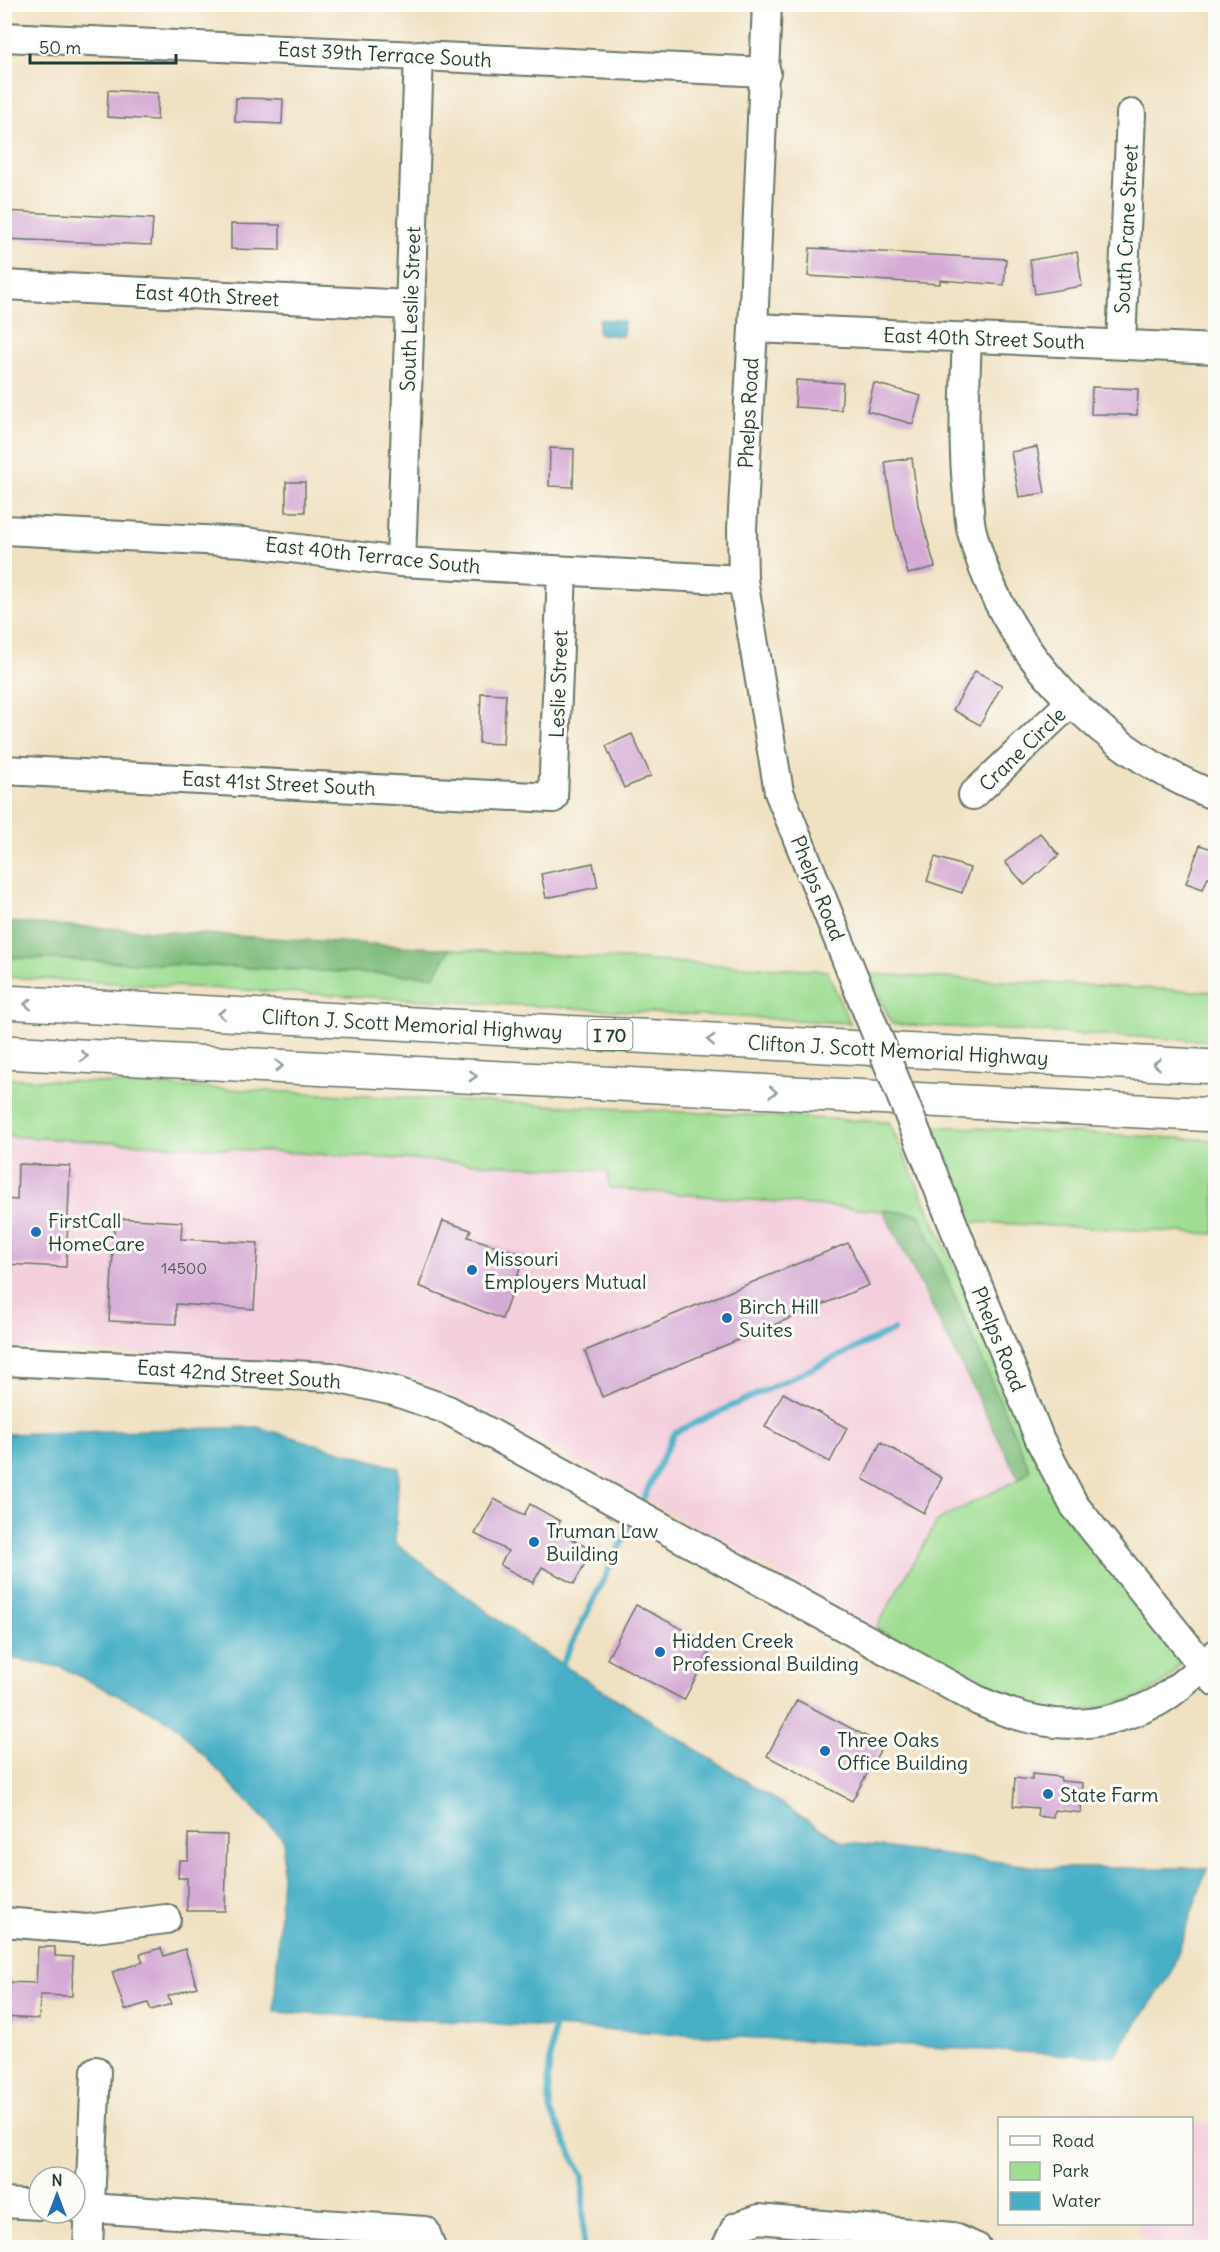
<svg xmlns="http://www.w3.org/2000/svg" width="1220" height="2252" font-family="Delius,sans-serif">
	<rect width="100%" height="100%" fill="#fdfcf7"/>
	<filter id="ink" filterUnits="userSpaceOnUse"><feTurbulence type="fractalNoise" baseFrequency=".0167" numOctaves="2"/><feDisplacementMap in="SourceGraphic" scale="12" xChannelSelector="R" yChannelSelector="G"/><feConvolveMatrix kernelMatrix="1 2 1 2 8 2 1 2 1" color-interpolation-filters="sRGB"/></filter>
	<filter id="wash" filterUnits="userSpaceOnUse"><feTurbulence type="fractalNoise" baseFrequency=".008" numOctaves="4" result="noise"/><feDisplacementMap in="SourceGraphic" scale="24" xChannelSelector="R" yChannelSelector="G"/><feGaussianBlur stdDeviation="1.35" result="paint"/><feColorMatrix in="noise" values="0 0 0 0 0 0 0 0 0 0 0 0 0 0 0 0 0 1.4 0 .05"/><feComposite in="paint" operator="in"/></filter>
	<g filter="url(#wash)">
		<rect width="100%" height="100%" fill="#f0e1c3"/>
		<!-- built -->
		<g fill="#f4cfdd">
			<polygon points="4,1136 607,1171 610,1188 883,1210 1019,1479 938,1520 876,1628 506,1422 418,1380 375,1370 323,1364 5,1347"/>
			<polygon points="1192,2122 1215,2123 1215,2247 1146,2247 1136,2224 1192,2224"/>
		</g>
		<!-- green -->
		<g fill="#9edd92" stroke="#5e8d63" stroke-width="1.5">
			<polygon points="450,949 827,971 850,1023 5,977 4,957 434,976"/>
			<polygon points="869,974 1215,992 1215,1041 892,1024"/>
			<path d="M4 1078 889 1122 1036 1448 1182 1657C1175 1679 1152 1693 1131 1699 1109 1705 1086 1712 1063 1713 1011 1714 923 1654 876 1628L938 1520 1019 1479 1030 1470 919 1214 610 1188 607 1171 5 1136Z"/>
			<polygon points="933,1126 1215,1140 1215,1234 972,1222"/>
		</g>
		<!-- forest -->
		<g fill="#7ebc7c" stroke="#4e7c58" stroke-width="1.5">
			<polygon points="5,922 450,949 434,976 5,957"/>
			<polygon points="883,1210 919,1214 1030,1470 1019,1479"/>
		</g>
		<!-- water -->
		<g fill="#46afc6" stroke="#32767d" stroke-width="1.5">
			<polygon points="599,319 624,321 623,336 598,334"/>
			<polygon points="257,1427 399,1468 395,1543 533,1646 842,1842 1047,1868 1207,1868 1170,1976 1113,2057 274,2012 284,1840 172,1722 61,1667 4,1657 5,1434"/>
		</g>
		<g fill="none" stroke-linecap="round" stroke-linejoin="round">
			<!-- stream -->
			<g stroke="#46afc6" stroke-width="6">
				<polyline points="643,1499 674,1433 894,1330"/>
				<polyline points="559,1670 629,1528"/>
				<polyline points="555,2019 548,2078 550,2110 583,2177 583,2248"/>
			</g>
		</g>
		<g id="blocks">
			<!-- building -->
			<g fill="#d5abd5">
				<polygon points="108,90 158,93 157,120 107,117"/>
				<polygon points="236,98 283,99 282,124 235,122"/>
				<polygon points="4,211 153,219 151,245 4,239"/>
				<polygon points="231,224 280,225 280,250 231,249"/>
				<polygon points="810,248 1006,259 1004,285 940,280 940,284 808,276"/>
				<polygon points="1077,252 1082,286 1035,294 1030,260"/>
				<polygon points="796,380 843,383 841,410 795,407"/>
				<polygon points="874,383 921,396 913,424 867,411"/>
				<polygon points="1092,387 1138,389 1137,415 1091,414"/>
				<polygon points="1037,447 1045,493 1019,497 1011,452"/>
				<polygon points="550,448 574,449 573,487 549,486"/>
				<polygon points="912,458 918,505 935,567 908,574 895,528 885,462"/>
				<rect x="286" y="482" width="19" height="30"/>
				<polygon points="975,671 1002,685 980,725 953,710"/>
				<polygon points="481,693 506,694 503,744 479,743"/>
				<polygon points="632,734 651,776 624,788 606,746"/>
				<polygon points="1040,833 1059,855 1025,885 1005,862"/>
				<polygon points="1200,845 1215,850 1215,879 1208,877 1203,889 1186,883"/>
				<polygon points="935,857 970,868 962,893 927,881"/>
				<polygon points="593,863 598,887 546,898 541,874"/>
				<polygon points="18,1164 70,1166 66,1267 4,1264 4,1199 17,1200"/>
				<polygon points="115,1218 182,1222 181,1239 258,1243 254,1309 176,1304 176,1324 109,1321"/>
				<polygon points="443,1221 471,1230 468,1237 525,1255 502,1319 419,1286"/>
				<polygon points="848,1243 869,1285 602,1397 585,1351"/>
				<polygon points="783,1393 847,1428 830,1462 765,1427"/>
				<polygon points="881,1442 942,1478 924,1513 863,1479"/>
				<polygon points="494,1499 524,1515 530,1504 560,1521 555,1530 592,1550 574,1584 542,1567 533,1583 500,1565 508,1551 475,1534"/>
				<polygon points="636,1605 713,1645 684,1700 607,1659"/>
				<polygon points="797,1700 883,1745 852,1801 767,1756"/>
				<polygon points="1032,1774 1060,1777 1061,1781 1083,1783 1081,1813 1054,1810 1053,1818 1037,1816 1038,1808 1013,1806 1015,1778 1032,1780"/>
				<polygon points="188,1834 227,1835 225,1911 187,1911 187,1878 178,1878 179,1860 188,1860"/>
				<polygon points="38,1947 55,1947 55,1956 73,1957 72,1996 40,1995 39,2019 4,2017 4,1982 36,1983"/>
				<polygon points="161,1948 164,1956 185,1949 197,1987 168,1996 171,2004 151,2010 148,2003 125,2010 112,1972 143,1962 140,1954"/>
			</g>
		</g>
	</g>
	<g filter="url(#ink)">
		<use href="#blocks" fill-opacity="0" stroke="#687666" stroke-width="1.5"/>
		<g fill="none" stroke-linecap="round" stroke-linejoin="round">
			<!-- minor casing -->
			<g stroke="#687666" stroke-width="32">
				<g id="minor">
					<polyline points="767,4 753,328 742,529 743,580 779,792 856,983"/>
					<polyline points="4,37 766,72"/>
					<polyline points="4,285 410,305"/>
					<polyline points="753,328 1216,349"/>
					<path d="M967 337C965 391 962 443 968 496 969 508 969 521 972 532 1004 654 1101 751 1216 796"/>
					<polyline points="1121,344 1131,114"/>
					<polyline points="4,530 244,542 401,562 743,580"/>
					<polyline points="401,562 419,55"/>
					<polyline points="4,770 553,798 562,571"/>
					<polyline points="973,795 1071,702"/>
					<polyline points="932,1172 1040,1440 1074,1505 1216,1682"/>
					<path d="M4 1361 331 1377 394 1391 448 1410 979 1701C1041 1728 1092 1734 1155 1703 1176 1692 1198 1670 1216 1654"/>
					<polyline points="4,1922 87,1929 166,1919"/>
					<polyline points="4,2203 39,2205"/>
					<polyline points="75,2207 425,2231 431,2248"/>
					<polyline points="88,2248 96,2071"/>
					<polyline points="726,2248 736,2227 759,2219 952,2237 977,2248"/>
				</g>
			</g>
			<!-- highway casing -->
			<g stroke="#687666" stroke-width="36">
				<g id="highway">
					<polyline points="4,1002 1216,1067"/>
					<polyline points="4,1052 1216,1115"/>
				</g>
			</g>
			<!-- minor -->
			<use href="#minor" stroke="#fff" stroke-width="28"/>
			<!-- highway -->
			<use href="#highway" stroke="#fff" stroke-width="33"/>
			<!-- minor-bridge casing -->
			<g stroke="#687666" stroke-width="32" stroke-linecap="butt">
				<polyline id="minor-bridge" points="856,983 932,1172"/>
			</g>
			<!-- minor-bridge -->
			<use href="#minor-bridge" stroke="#fff" stroke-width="28"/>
		</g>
		<!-- one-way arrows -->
		<defs><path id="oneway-chevron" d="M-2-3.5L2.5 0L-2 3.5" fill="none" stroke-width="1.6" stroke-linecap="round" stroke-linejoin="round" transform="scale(1.5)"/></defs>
		<g stroke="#8f9e9a">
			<use href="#oneway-chevron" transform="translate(28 1004) rotate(-177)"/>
			<use href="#oneway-chevron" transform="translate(222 1014) rotate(-177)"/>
			<use href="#oneway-chevron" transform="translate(711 1040) rotate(-177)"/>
			<use href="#oneway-chevron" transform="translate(84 1056) rotate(3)"/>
			<use href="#oneway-chevron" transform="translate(1157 1064) rotate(-177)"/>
			<use href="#oneway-chevron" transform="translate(279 1066) rotate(3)"/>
			<use href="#oneway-chevron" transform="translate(473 1076) rotate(3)"/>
			<use href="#oneway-chevron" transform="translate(773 1092) rotate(3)"/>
		</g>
	</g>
	<!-- markers -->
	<g fill="#1f6fb2" stroke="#fdfcf7" stroke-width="2">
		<circle cx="36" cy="1232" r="6"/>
		<circle cx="472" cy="1270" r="6"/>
		<circle cx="727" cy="1318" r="6"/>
		<circle cx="534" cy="1542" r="6"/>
		<circle cx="660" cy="1652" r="6"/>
		<circle cx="825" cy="1751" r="6"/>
		<circle cx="1048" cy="1794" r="6"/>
	</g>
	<g text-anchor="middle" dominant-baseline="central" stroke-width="6" stroke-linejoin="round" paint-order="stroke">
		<!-- number labels -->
		<g font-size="16" fill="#4c585c">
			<text x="184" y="1268">14500</text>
		</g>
		<!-- shield labels -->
		<rect fill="#fdfcf7" stroke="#62766e" stroke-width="1.5" x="587.5" y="1020" width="45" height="30" rx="4.5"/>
		<g font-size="18" font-weight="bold" fill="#1f3d34">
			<text x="610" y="1035">I 70</text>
		</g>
		<!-- street labels -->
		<g font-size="20" fill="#1f3d34" stroke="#fdfcf7">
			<text transform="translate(385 54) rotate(3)">East 39th Terrace South</text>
			<text transform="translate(1126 229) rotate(-87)">South Crane Street</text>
			<text transform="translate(207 295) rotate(3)">East 40th Street</text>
			<text transform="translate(410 309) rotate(-88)">South Leslie Street</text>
			<text transform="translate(984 338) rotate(2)">East 40th Street South</text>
			<text transform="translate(748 413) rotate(-87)">Phelps Road</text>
			<text transform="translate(373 555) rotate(6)">East 40th Terrace South</text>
			<text transform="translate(558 684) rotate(-88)">Leslie Street</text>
			<text transform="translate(1022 749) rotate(-44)">Crane Circle</text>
			<text transform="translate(279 783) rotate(3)">East 41st Street South</text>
			<text transform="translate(818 888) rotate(68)">Phelps Road</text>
			<text transform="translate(412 1024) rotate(3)">Clifton J. Scott Memorial Highway</text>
			<text transform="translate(898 1050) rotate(3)">Clifton J. Scott Memorial Highway</text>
			<text transform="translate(999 1339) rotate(68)">Phelps Road</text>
			<text transform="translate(239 1374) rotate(4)">East 42nd Street South</text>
		</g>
		<!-- poi labels -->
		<g font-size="20" fill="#1f3d34" stroke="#fdfcf7" text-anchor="start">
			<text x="48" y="1220">FirstCall<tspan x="48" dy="23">HomeCare</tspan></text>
			<text x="484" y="1258">Missouri<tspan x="484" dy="23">Employers Mutual</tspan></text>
			<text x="739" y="1306">Birch Hill<tspan x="739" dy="23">Suites</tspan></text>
			<text x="546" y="1530">Truman Law<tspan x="546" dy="23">Building</tspan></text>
			<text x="672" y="1640">Hidden Creek<tspan x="672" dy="23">Professional Building</tspan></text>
			<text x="837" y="1739">Three Oaks<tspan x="837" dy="23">Office Building</tspan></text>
			<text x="1060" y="1794">State Farm</text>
		</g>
	</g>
	<!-- margin -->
	<rect width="1220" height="2252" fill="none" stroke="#fdfcf7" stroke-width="24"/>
	<!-- legend -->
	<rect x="998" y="2117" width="195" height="108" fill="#fdfcf7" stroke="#a4b0a9" stroke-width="1.5"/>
	<rect x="1010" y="2136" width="30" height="9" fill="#ffffff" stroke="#a4b0a9" stroke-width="1.5"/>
	<text x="1052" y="2147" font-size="18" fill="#1f3d34">Road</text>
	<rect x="1010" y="2162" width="30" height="18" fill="#9edd92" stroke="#a4b0a9" stroke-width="1.5"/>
	<text x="1052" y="2177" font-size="18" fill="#1f3d34">Park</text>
	<rect x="1010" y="2192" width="30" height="18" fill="#46afc6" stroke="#a4b0a9" stroke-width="1.5"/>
	<text x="1052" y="2207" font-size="18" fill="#1f3d34">Water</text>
	<!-- north arrow -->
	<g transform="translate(57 2195)"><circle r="28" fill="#fdfcf7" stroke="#a4b0a9" stroke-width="1.5"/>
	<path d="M0-4.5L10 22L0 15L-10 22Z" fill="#1f6fb2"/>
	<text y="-9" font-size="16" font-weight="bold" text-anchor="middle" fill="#1f3d34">N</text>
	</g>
	<!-- scale -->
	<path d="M30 54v9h146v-9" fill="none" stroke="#1f3d34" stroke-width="3"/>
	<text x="39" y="54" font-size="18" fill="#1f3d34" stroke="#fdfcf7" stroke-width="4.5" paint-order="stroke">50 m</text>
</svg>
